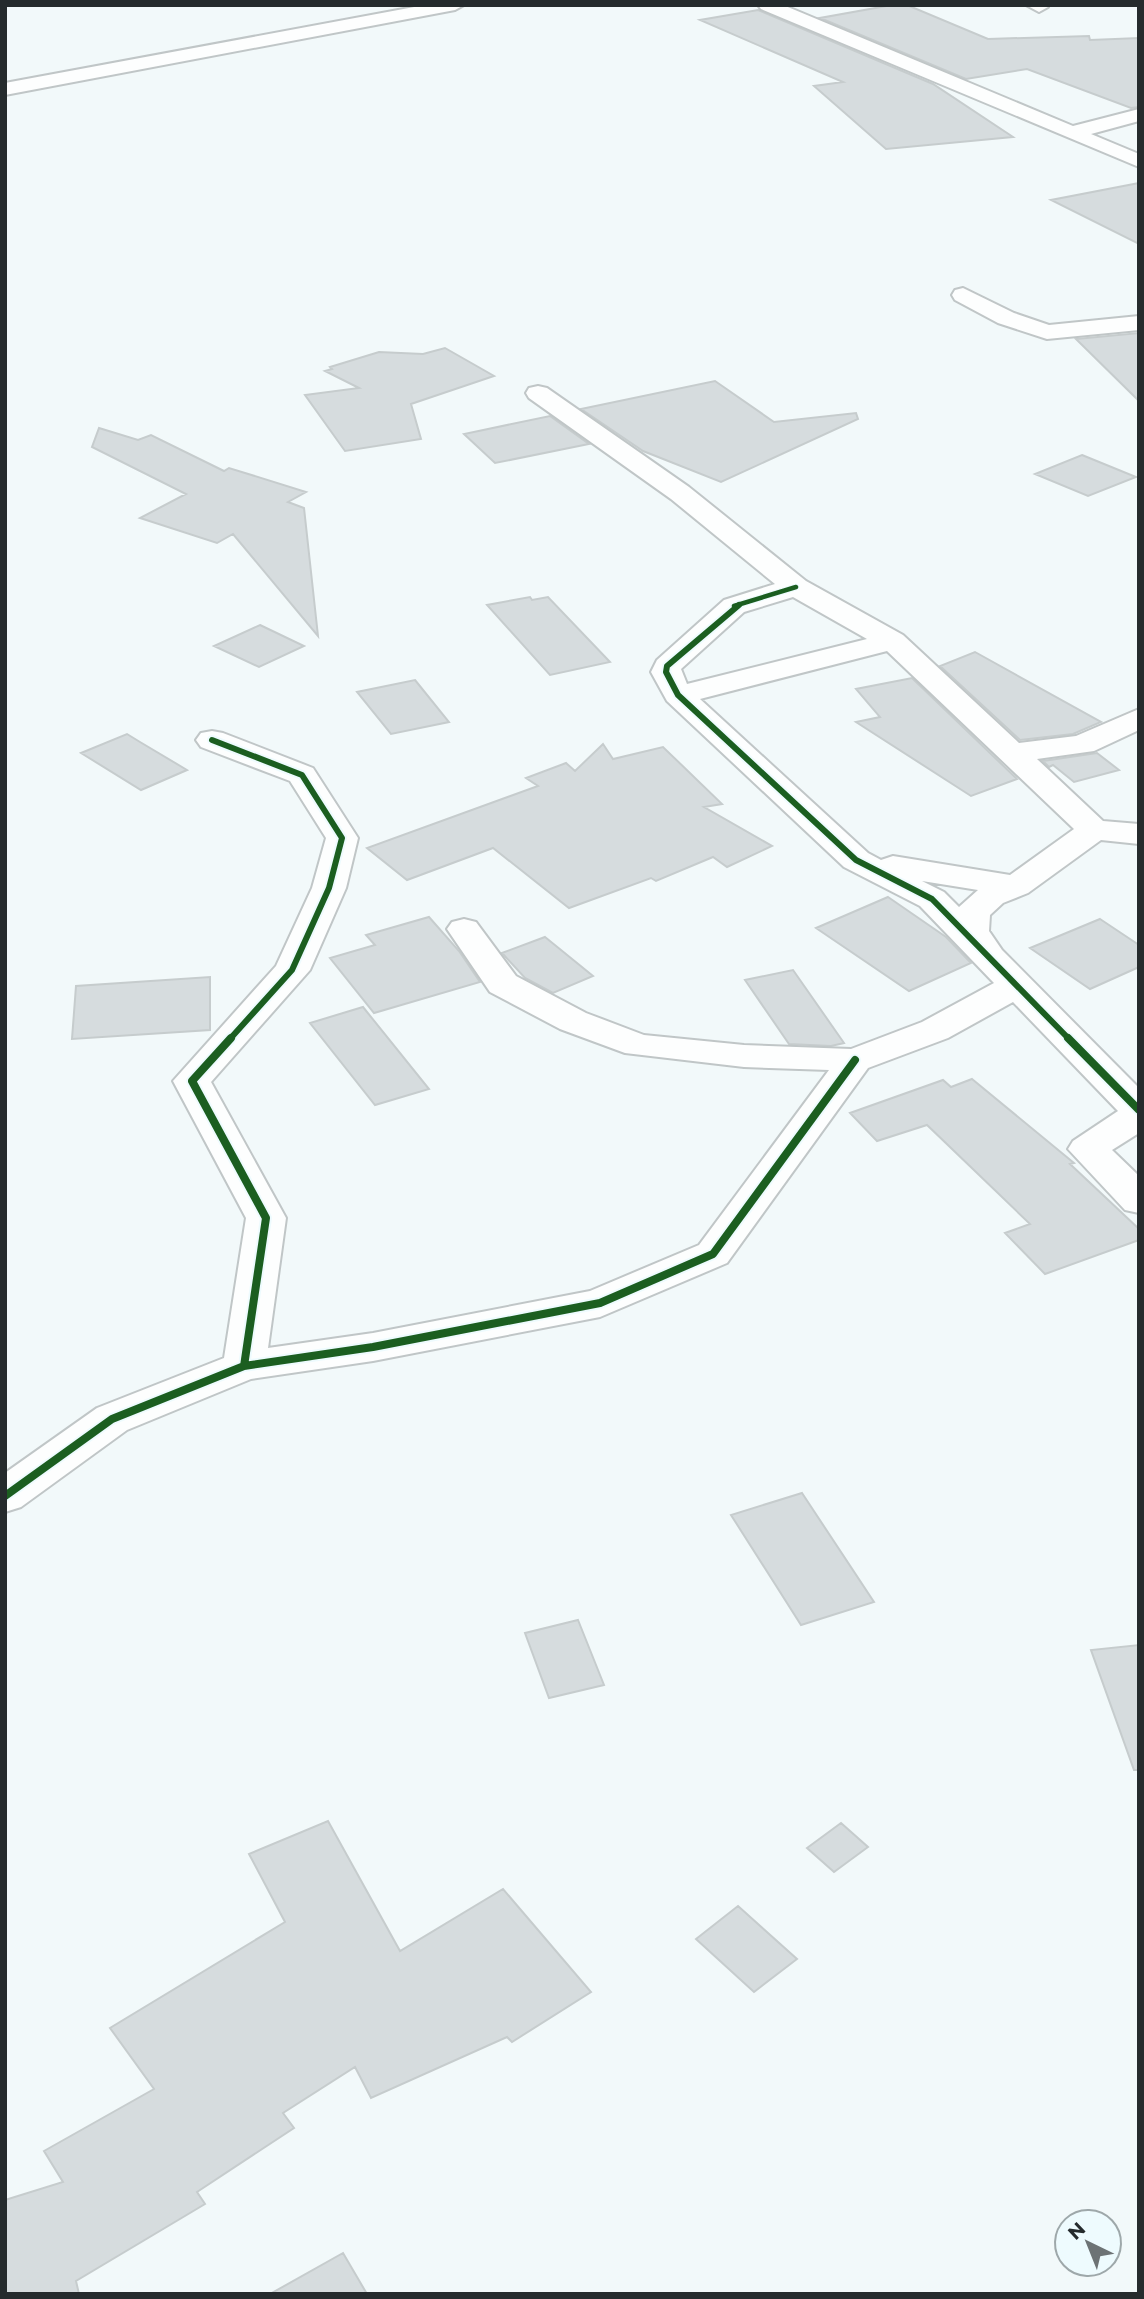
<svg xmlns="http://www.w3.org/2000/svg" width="1144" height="2299" viewBox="0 0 1144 2299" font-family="Montserrat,sans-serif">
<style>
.building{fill:#d6dcde;stroke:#c6cccd;stroke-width:2}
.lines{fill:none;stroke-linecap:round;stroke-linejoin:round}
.minor-casing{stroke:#c0c6c7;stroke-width:4}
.minor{fill:#fdfefe;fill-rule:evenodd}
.cycleway-far2-casing{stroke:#eefbfe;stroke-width:7}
.cycleway-far1-casing{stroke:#eefbfe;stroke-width:10}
.cycleway-casing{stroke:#eefbfe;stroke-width:12}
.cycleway-far2{stroke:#1b5e20;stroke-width:4.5}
.cycleway-far1{stroke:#1b5e20;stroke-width:6}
.cycleway{stroke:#1b5e20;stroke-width:8}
</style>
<rect width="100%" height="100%" fill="#f2f9fa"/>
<path class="building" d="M 892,5 L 907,5 L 988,39 L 1089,36 L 1090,40 L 1139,38 L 1139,107 L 1131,108 L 1027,69 L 966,79 L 820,18 Z
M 758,10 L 933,84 L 1013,137 L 886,149 L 814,86 L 843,82 L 700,20 Z
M 1139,183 L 1139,244 L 1051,200 Z
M 1139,333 L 1139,401 L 1076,339 Z
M 445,348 L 494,376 L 411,404 L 421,439 L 345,451 L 305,395 L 359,388 L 325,371 L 332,369 L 330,367 L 379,352 L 423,354 Z
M 715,381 L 774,422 L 856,413 L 858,419 L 721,482 L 643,451 L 581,409 Z
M 550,416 L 589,444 L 495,463 L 464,434 Z
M 99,428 L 138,440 L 151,435 L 224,471 L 229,468 L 306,492 L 288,502 L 304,508 L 318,636 L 233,534 L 217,543 L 140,518 L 186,494 L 92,447 Z
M 1082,455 L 1136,477 L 1088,496 L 1035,474 Z
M 530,597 L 532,600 L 548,597 L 610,662 L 550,675 L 487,605 Z
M 260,625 L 304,646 L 259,667 L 214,646 Z
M 975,652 L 1101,722 L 1073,734 L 1020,740 L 940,666 Z
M 912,678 L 1017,779 L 971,796 L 856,722 L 880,717 L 856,689 Z
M 415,680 L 449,722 L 391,734 L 357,692 Z
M 127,734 L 140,742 L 187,770 L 141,790 L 81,753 Z
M 603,744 L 613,759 L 663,747 L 722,804 L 704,807 L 772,846 L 727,867 L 713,857 L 656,881 L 651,878 L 569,908 L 493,848 L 407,880 L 367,848 L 538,786 L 526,778 L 566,763 L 575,771 Z
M 1097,753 L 1119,770 L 1074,782 L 1053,765 L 1049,767 L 1043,761 Z
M 888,897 L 946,937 L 971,963 L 909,991 L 816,928 Z
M 429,917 L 459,951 L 480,982 L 374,1013 L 330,958 L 375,945 L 366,935 Z
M 1100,919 L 1139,945 L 1139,967 L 1090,989 L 1030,948 Z
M 545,937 L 593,976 L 553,993 L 525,978 L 502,953 Z
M 793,970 L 844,1043 L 831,1046 L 789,1044 L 745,980 Z
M 210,977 L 210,1030 L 72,1039 L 76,986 Z
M 363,1007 L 429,1089 L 375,1105 L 310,1023 Z
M 972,1079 L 1074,1163 L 1070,1164 L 1139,1229 L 1139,1240 L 1045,1274 L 1005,1233 L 1030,1224 L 927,1125 L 877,1141 L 850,1113 L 943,1080 L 951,1087 Z
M 802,1493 L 874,1602 L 801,1625 L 731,1515 Z
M 578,1620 L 604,1685 L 549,1698 L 525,1633 Z
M 1139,1645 L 1139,1770 L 1134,1770 L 1091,1650 Z
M 328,1821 L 400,1951 L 503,1889 L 591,1992 L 512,2042 L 507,2037 L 371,2098 L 355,2067 L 283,2113 L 294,2128 L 197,2192 L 205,2204 L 76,2281 L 79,2294 L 5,2294 L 5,2200 L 63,2182 L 44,2151 L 154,2089 L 110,2028 L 285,1922 L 249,1854 Z
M 841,1823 L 868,1847 L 834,1872 L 807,1848 Z
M 738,1906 L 797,1959 L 754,1992 L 696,1939 Z
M 343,2253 L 367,2294 L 270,2294 Z"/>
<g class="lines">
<g class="minor-casing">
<path id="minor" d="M 425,5 L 464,5 L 455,10 L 5,95 L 5,83 Z
M 758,5 L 783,5 L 1073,126 L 1139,109 L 1139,121 L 1091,134 L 1139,154 L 1139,167 L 761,9 Z
M 1026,5 L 1047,5 L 1048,7 L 1039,12 Z
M 963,288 L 1014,313 L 1049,325 L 1139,316 L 1139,330 L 1047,339 L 998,323 L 955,300 L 952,295 L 955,290 Z
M 538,386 L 547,388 L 689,487 L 806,581 L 903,635 L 1019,743 L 1076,736 L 1139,709 L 1139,730 L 1094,751 L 1037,759 L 1103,821 L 1139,824 L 1139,844 L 1101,840 L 1028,893 L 1003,903 L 990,915 L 989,931 L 1002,950 L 1139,1088 L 1139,1133 L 1112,1150 L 1139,1176 L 1139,1213 L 1125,1210 L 1068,1149 L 1073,1141 L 1118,1111 L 1013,1002 L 948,1038 L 868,1068 L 727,1263 L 600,1317 L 373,1361 L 251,1379 L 127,1430 L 21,1507 L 5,1512 L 5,1473 L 97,1408 L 224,1358 L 246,1218 L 173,1081 L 276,966 L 312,888 L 326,838 L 290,781 L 201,747 L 196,740 L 201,733 L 212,731 L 223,733 L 313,768 L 358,838 L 346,888 L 310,970 L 211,1082 L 286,1218 L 268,1348 L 373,1333 L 590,1291 L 699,1245 L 829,1070 L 744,1067 L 625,1053 L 560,1029 L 490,992 L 447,929 L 452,922 L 464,919 L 476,922 L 516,976 L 586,1013 L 644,1035 L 744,1045 L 851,1049 L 922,1022 L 994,983 L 920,906 L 844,867 L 667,701 L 651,672 L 657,660 L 724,600 L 775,584 L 671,499 L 529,398 L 526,393 L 529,388 ZM 793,597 L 867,639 L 687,684 L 681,669 L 744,612 ZM 887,651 L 1074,829 L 1010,875 L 893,856 L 881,860 L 868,853 L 700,699 ZM 922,881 L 978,890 L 959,907 L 944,892 Z"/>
</g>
<use href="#minor" class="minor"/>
<g class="cycleway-far2-casing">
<path id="cycleway-far2" d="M 734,606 L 796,587"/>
</g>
<g class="cycleway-far1-casing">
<path id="cycleway-far1" d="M 739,605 L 667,666 L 666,672 L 678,695 L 856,860 L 932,899 L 1070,1040
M 212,740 L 302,775 L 342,838 L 329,888 L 292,970 L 229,1040"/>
</g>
<g class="cycleway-casing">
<path id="cycleway" d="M 231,1038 L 192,1081 L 266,1218 L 244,1366
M 1068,1038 L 1139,1110
M 5,1496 L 112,1419 L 244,1366 L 373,1347 L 600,1303 L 713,1254 L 855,1060"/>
</g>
<use href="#cycleway-far2" class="cycleway-far2"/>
<use href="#cycleway-far1" class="cycleway-far1"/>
<use href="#cycleway" class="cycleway"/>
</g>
<rect width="1144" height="2299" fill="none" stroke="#252b2d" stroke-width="14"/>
<g transform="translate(1088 2243) rotate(317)"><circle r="33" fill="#eefbfe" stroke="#9ea8aa" stroke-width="2"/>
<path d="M0-5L12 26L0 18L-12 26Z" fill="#6d7375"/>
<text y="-10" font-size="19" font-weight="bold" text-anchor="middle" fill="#252b2d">N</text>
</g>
</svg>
